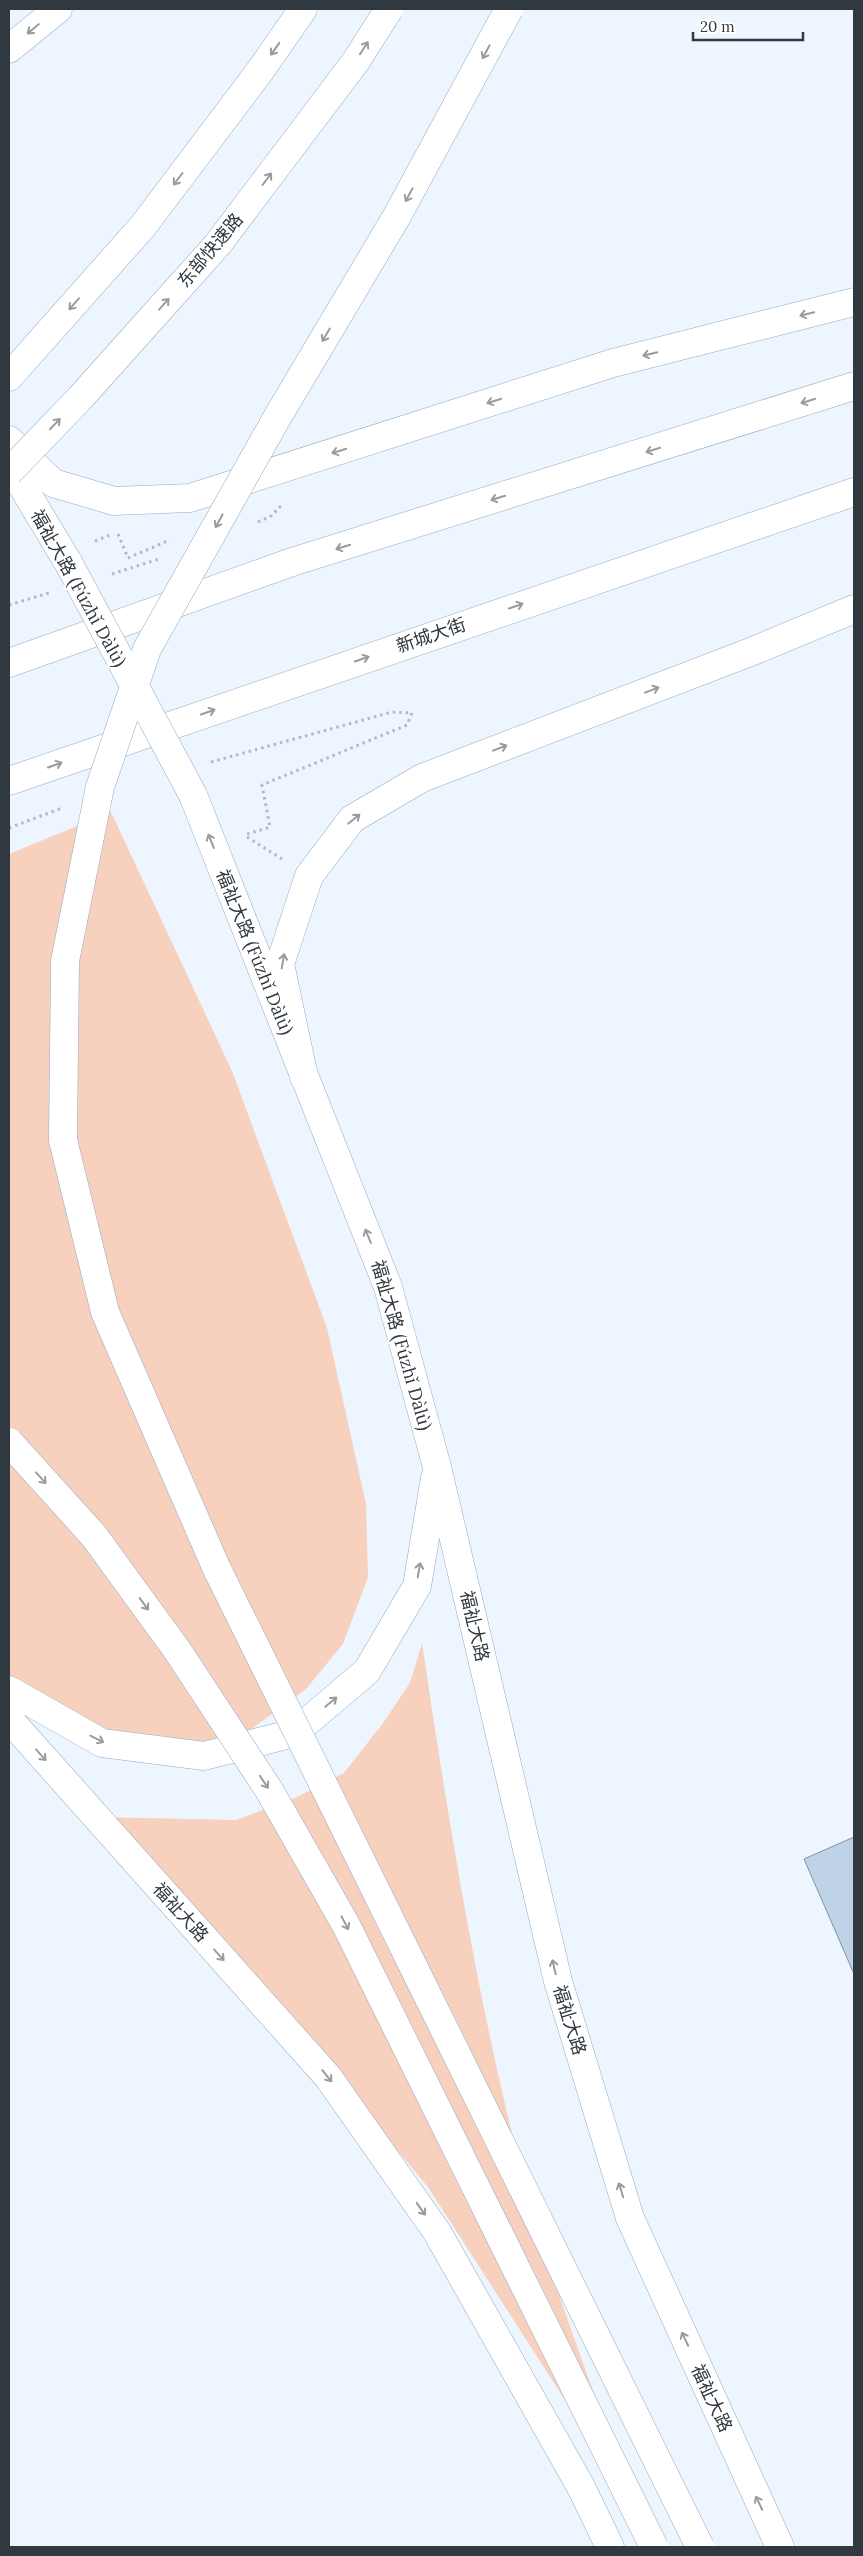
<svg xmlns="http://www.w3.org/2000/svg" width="863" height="2556" viewBox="0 0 863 2556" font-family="Lora,'Noto Sans SC',serif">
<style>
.green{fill:#f7d0be}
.building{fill:#bed3e7;stroke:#8094a7}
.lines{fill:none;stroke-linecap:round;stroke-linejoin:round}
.secondary-casing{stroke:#95aabd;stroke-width:29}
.primary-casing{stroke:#95aabd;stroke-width:29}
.highway-casing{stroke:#95aabd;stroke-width:29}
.path{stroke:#b1b9c1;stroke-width:3;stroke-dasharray:2.5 4;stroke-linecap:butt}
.secondary{stroke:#fff;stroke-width:28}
.primary{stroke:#fff;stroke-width:28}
.highway{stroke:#fff;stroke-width:28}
.secondary-bridge-casing{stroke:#95aabd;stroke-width:29;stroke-linecap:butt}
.highway-bridge-casing{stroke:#95aabd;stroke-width:29;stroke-linecap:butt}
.secondary-bridge{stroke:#fff;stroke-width:28}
.highway-bridge{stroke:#fff;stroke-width:28}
.oneway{stroke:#989ca0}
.labels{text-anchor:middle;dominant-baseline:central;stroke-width:4;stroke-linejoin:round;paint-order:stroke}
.street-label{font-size:18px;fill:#303840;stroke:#fff}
</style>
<rect width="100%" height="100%" fill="#edf6fe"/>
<path class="green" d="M 111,812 L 232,1071 L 327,1328 L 366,1504 L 368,1577 L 343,1644 L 306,1689 L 250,1730 L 202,1750 L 144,1754 L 9,1701 L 9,854 Z
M 422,1643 C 447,1812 474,1980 515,2146 C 544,2263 587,2375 629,2487 L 626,2495 L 428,2187 L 309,2044 L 97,1817 L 236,1820 L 297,1797 L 344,1773 L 383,1723 L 410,1683 Z"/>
<path class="building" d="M 854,1837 L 854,1974 L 804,1859 Z"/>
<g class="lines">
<g class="secondary-casing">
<path id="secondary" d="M 9,464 L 69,564
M 193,795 L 388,1287 L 437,1467 L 558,1981 L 630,2218 L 780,2547
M 9,1690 L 102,1743 L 204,1756 L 294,1733 L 367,1671 L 417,1586 L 435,1478
M 9,1719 L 328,2077 L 437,2232 L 581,2487 L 610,2547"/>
</g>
<g class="primary-casing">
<path id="primary" d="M 9,440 L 53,483 L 114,501 L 190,498 L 613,363 L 854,302
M 9,663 L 292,562 L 854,386
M 9,781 L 854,492
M 304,1077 L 280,964 L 309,876 L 352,819 L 422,778 L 753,651 L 854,609"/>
</g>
<g class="highway-casing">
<path id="highway" d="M 9,49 L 58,9
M 9,377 L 143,226 L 260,71 L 303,9"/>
</g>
<path class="path" d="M 258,522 L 271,516 L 280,507 L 277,505
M 118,534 L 128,558 L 170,540
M 95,541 L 110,535
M 112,574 L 159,559
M 9,605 L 49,593
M 211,762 L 392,712 L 412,713 L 407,725 L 262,785 L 270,827 L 244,835
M 9,828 L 62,808
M 247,837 L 282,859"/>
<use href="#secondary" class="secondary"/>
<use href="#primary" class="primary"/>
<use href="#highway" class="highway"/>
<g class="secondary-bridge-casing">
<path id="secondary-bridge" d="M 69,564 L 193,795"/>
</g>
<g class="highway-bridge-casing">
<path id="highway-bridge" d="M 509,9 L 397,216 L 278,416 L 147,649 L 100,787 L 65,961 L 63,1140 L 105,1312 L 216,1567 L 700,2547
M 9,472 L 81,397 L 218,244 L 356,61 L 389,9
M 9,1442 L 94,1536 L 177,1650 L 269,1790 L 346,1925 L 654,2547"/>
</g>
<use href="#secondary-bridge" class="secondary-bridge"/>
<use href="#highway-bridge" class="highway-bridge"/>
</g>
<defs><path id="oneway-shaft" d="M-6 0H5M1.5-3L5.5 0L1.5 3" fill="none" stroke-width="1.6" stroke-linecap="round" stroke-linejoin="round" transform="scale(1.25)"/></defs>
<g class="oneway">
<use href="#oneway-shaft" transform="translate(33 29) rotate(140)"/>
<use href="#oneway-shaft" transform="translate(364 48) rotate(-57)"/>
<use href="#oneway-shaft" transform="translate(275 49) rotate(125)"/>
<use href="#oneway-shaft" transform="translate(486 52) rotate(118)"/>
<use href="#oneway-shaft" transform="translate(178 179) rotate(127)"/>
<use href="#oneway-shaft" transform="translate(267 179) rotate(-53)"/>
<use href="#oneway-shaft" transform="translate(409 195) rotate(118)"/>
<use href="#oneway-shaft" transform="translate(74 304) rotate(131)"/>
<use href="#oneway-shaft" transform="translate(164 304) rotate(-48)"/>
<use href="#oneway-shaft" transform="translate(807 314) rotate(166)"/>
<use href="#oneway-shaft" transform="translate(326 335) rotate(121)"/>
<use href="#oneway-shaft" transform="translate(650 354) rotate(166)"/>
<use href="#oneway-shaft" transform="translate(494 401) rotate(162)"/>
<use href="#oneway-shaft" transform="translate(808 401) rotate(162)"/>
<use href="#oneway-shaft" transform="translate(55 424) rotate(-46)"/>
<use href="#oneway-shaft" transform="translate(653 450) rotate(163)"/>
<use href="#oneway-shaft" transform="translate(339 451) rotate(162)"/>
<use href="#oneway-shaft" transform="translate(498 498) rotate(163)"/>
<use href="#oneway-shaft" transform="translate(219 521) rotate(119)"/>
<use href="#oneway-shaft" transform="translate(343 547) rotate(163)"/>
<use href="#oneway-shaft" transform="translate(516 606) rotate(-19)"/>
<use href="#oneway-shaft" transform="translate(362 659) rotate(-19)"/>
<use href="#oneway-shaft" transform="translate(652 690) rotate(-21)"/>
<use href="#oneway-shaft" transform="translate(208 712) rotate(-19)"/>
<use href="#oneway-shaft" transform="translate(500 748) rotate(-21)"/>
<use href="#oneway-shaft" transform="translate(55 765) rotate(-19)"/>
<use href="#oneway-shaft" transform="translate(354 819) rotate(-39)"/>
<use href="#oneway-shaft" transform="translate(211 841) rotate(-112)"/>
<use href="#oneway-shaft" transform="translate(283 961) rotate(-80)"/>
<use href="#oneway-shaft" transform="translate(368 1236) rotate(-112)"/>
<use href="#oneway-shaft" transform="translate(41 1478) rotate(48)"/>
<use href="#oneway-shaft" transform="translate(419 1570) rotate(-80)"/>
<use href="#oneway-shaft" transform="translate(144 1604) rotate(54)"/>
<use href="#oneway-shaft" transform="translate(331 1702) rotate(-40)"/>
<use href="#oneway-shaft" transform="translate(97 1739) rotate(27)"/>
<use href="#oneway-shaft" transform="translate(41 1755) rotate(48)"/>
<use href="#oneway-shaft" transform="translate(264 1782) rotate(56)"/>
<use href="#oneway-shaft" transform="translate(345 1923) rotate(62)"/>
<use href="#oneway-shaft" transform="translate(219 1955) rotate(48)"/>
<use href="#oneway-shaft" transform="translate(554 1967) rotate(-103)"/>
<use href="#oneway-shaft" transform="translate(327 2076) rotate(51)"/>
<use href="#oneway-shaft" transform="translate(621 2190) rotate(-107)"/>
<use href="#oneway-shaft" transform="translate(421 2209) rotate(55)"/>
<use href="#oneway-shaft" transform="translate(685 2339) rotate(-115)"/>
<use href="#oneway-shaft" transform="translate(759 2503) rotate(-115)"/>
</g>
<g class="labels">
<g class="street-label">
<text transform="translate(210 250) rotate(-50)">东部快速路</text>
<text transform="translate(79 588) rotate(61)">福祉大路 (Fúzhǐ Dàlù)</text>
<text transform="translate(431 635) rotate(-19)">新城大街</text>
<text transform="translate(255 952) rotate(68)">福祉大路 (Fúzhǐ Dàlù)</text>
<text transform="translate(402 1345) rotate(74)">福祉大路 (Fúzhǐ Dàlù)</text>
<text transform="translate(475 1626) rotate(77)">福祉大路</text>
<text transform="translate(181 1912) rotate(48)">福祉大路</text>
<text transform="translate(570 2020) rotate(73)">福祉大路</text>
<text transform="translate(712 2398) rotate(65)">福祉大路</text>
</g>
</g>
<rect width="863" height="2556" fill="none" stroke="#303840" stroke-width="20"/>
<path d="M693 32v8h110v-8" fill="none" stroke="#303840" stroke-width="2.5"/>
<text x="700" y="32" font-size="15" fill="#303840" stroke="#ffffff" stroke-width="4" paint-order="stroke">20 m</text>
</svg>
